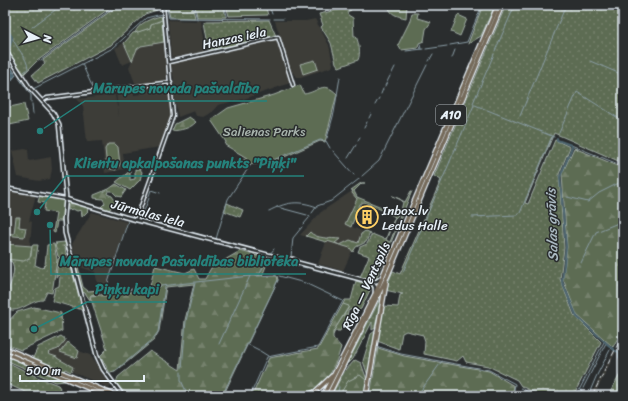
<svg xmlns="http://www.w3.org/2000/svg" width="628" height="401" viewBox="0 0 628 401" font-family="Sriracha,sans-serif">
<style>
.built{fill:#3c3c38}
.grass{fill:url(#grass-dots);stroke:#a2aea6}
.forest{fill:url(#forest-firs);stroke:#a2aea6}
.cemetery{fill:url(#cemetery-stones);stroke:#a2aea6}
.park{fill:#5d6c53;stroke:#a2aea6}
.water{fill:url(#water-rules);stroke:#8b9ea7}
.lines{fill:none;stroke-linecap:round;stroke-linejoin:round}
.stream{stroke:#8b9ea7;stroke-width:1}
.canal{stroke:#4d6671;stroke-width:2}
.tertiary-casing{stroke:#e8f1f8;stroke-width:5}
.secondary-casing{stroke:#e8f1f8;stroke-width:5.5}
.trunk-casing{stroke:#e8f1f8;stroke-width:6}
.tertiary{stroke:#2a2d2e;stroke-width:2}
.secondary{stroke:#2a2d2e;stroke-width:2.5}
.trunk{stroke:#746a5a;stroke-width:3.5}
.rail{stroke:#e8f1f8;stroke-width:1;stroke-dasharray:6 3;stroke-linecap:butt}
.labels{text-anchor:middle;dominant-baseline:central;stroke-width:3;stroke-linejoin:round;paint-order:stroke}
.shield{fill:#2a2d2e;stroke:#afb6bb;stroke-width:1}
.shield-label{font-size:12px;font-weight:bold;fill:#e8f1f8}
.street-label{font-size:13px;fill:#e8f1f8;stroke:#2a2d2e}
.park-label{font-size:13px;fill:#a9b5ae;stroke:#2a2d2e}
.poi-label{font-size:13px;fill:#e8f1f8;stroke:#2a2d2e;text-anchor:start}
.water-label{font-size:14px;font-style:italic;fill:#aab9c2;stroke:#2a2d2e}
.leader{fill:none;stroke:#25827c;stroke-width:1.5}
.callout-dot{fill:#25827c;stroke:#2a2d2e;stroke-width:1.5}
.callout-label{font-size:14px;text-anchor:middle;font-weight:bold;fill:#25827c;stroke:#2a2d2e;stroke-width:3;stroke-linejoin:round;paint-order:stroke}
</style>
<defs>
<pattern id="grass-dots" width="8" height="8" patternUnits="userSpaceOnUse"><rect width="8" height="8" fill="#5d6c53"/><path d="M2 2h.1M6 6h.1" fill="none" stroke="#74816c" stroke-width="1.8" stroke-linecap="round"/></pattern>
<pattern id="forest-firs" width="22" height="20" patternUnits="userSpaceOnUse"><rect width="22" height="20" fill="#5d6c53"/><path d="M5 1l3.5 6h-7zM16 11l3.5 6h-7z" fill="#74816c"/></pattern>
<pattern id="cemetery-stones" width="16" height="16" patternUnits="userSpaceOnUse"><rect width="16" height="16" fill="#5d6c53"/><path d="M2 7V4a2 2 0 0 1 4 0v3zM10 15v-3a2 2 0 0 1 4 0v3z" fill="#74816c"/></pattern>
<pattern id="water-rules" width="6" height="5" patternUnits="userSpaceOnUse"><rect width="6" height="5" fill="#4d6671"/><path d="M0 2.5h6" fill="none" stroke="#677c86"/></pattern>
</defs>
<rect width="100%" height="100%" fill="#2a2d2e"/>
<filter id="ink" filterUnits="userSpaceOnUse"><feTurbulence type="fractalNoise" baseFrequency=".025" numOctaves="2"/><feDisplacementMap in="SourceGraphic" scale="8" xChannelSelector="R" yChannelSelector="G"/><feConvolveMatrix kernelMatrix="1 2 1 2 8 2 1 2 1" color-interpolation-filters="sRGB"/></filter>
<g filter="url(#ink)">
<path class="built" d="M 315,19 L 329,45 L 333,64 L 332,67 L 298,78 L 292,72 L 275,21 L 306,21 Z
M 168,20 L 201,21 L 206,49 L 204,52 L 171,58 Z
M 277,39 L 290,83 L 244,99 L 218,105 L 212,112 L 203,117 L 196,116 L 194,111 L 178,117 L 174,97 L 174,80 L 170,64 L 172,62 Z
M 164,42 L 167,81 L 138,85 L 135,83 L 129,67 L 137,49 L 141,46 Z
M 124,43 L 132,61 L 122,65 L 115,48 Z
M 168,85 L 172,118 L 160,147 L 123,153 L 125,169 L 105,173 L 102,141 L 87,142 L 83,106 L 77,99 L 115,95 L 119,117 L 116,93 L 134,91 L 134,95 L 141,94 L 141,89 Z
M 25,149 L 28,150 L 29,161 L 51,157 L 52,169 L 50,179 L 39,181 L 18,177 L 12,151 Z
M 5,190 L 36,195 L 29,221 L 32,222 L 30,245 L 32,246 L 31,265 L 5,259 Z
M 352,191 L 357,198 L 345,224 L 362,231 L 358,243 L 350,248 L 352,251 L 343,271 L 318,264 L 326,242 L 300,235 L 321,212 Z
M 92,212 L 127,222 L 106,289 L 99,290 L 95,272 L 77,266 L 72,244 Z
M 64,339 L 79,351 L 90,355 L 111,385 L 109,389 L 94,380 L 93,381 L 44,360 L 48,350 Z
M 614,351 L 616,352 L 594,396 L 590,396 Z"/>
<path class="grass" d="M 5,5 L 114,5 L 37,61 L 24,74 L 5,47 Z
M 119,5 L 157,5 L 157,10 L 145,14 L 111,45 L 38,83 L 32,75 L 45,64 L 43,60 Z
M 167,5 L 192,5 L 195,18 L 170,17 Z
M 195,5 L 223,5 L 226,17 L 197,17 Z
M 483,5 L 495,5 L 481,36 L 468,44 Z
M 506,5 L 623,5 L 623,163 L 554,133 L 525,203 L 528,204 L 555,140 L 570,147 L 559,174 L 564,248 L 560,279 L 574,315 L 601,342 L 573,396 L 541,396 L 521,386 L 517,380 L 488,366 L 466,362 L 463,356 L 457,361 L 424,354 L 425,341 L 423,335 L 406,331 L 402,333 L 399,349 L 377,341 L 383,308 L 384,306 L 398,307 L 400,295 L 403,294 L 385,290 L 393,271 L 400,274 L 441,180 L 434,176 Z
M 350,7 L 351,10 L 347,12 L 348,15 L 353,18 L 354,36 L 356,36 C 359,44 361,53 358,60 L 339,67 L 336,63 L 331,43 L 321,27 L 323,25 L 319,14 Z
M 162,20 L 164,42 L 141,46 L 137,49 L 132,61 L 124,43 L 133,33 L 150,28 L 151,24 Z
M 269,20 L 276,36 L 209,50 L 204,22 L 206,21 Z
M 361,183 L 365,183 L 362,183 L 354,191 L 357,197 L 384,208 L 382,210 L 364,202 L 360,204 L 351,227 L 345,224 L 357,199 L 352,193 L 353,190 L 351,190 Z
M 411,191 L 412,191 L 376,279 L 357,277 L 361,275 L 369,256 L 358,252 L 360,247 L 367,244 L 372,234 L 384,239 L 386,238 L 395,217 L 387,212 L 386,209 L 398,215 L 395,218 L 386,240 L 390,242 L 399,219 L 403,202 L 400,199 L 392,196 L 393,196 L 405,202 Z
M 227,203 L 243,210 L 240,217 L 224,211 Z
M 16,217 L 20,217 L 19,227 L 26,228 L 24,237 L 5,235 L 5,233 L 14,234 Z
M 365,231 L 370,233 L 366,242 L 356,247 L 353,252 L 350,248 L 327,241 L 326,242 L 306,236 L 310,232 C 316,239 331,238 340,239 L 335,243 L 340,245 L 350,240 L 358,243 L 361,234 Z
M 65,242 L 68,249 L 67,250 L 65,246 L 63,246 L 65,248 L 67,259 L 70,259 L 71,262 L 69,261 L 83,310 L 52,301 L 55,288 L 59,286 L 60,277 L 59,275 L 56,277 L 58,259 L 60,258 L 58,256 L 55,245 L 57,244 L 55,243 Z
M 54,244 L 57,260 L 52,293 L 47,292 L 43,300 C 30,300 20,314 7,309 C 0,298 19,277 12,262 L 5,259 L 28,260 L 31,256 L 32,245 L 38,245 L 35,265 L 42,268 L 45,265 L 47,245 Z
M 77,263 L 83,287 L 88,291 L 99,290 L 99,293 L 91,295 L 90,300 L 85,293 L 81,292 L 74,265 Z
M 356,281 L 372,286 L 361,309 L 353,312 L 352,309 L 348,311 L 346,320 L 340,331 L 335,331 L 333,335 L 333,332 L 349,307 L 343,304 L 345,300 L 351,300 Z
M 381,297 L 375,328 L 372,330 L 372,322 L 353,359 L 346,366 Z
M 375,331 L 369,375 L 368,376 L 363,361 L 371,334 Z
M 61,336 L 65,339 L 65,341 L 58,349 L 50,352 L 48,354 L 57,357 L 57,358 L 73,367 L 71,372 L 65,369 L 64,371 L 33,358 L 38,347 Z
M 68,342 L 79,351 L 77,358 L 60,352 Z
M 5,353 L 60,377 L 60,379 L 65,381 L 56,382 L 8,361 L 5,359 Z
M 355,360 L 361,363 L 367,380 L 364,396 L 331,396 L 344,372 Z
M 9,363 L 37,377 L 58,385 L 60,388 L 56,396 L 34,396 L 5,383 L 5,368 Z
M 623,369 L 623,396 L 608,396 Z"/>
<path class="forest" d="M 161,16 L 162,20 L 151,24 L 150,28 L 135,33 C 138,23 152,18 161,16 Z
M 189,117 L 196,122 C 190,129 180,130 172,131 L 175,124 Z
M 574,148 L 623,168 L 623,328 L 613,347 L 577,315 L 563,279 L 567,247 L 562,174 Z
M 135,169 L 140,169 L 142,172 L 140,180 L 130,190 L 116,182 L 130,171 L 130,180 L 135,179 Z
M 116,184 L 126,190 L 121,197 L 117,196 L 112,191 L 108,191 L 107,194 L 112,196 L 116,202 L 108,211 L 101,207 L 105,203 L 103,199 L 94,198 L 94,195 L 109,189 Z
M 68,202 L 88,207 L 89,210 L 82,217 L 81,210 L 77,211 L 73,209 L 68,210 Z
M 240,251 L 269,259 L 262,276 L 277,276 L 278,280 L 223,396 L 135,396 L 122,390 L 116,383 L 118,377 L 150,351 L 180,370 L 185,320 L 194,284 L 166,287 L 159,331 L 154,340 L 115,372 L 110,373 L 100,356 L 107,349 L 90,296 L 149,290 L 155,266 L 185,273 L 194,269 L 199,279 L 205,279 L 211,268 Z
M 343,304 L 349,306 L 333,332 L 333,338 L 341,347 C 326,401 301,396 252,396 L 269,358 L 318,349 Z
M 378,348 L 404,356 L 489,371 L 514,386 L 512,396 L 370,396 Z
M 360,375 L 366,380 L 364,396 L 339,396 L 348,381 Z"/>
<path class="cemetery" d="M 34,307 L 61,313 L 62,331 L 21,350 L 5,344 L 5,325 L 17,312 Z"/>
<path class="park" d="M 226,5 L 265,5 L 268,15 L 229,16 Z
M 388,5 L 407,5 L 406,18 C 397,16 390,15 388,5 Z
M 412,13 L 418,13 L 417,18 L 431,22 L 426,29 L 424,41 L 419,43 L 418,48 L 401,50 L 398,45 L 409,23 Z
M 458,15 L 467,19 L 460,36 L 451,32 Z
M 315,60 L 318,69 L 303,74 L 300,64 Z
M 300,85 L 304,94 C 319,92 323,80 337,94 L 325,142 L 320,141 L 271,163 L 253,164 L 246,167 L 242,161 L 247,158 L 225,145 L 226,142 L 211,120 L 228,108 L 274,95 Z
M 24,104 L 28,121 L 5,126 L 5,108 Z
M 108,144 L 115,144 L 118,147 L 120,165 L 116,170 L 107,168 L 105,149 Z
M 40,195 L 63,199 L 65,202 L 62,221 L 57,221 L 55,233 L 53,232 L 56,213 L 44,211 L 45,203 L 38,202 Z
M 5,244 L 32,246 L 30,257 L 24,261 L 5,259 Z"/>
<path class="water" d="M 5,60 L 8,62 L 16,75 L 5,88 Z"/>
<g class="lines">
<path class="stream" d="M 160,5 L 161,9
M 166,5 L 169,18 L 270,19
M 193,5 L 197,19
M 224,5 L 228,19
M 269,5 L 272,14
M 274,19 L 283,19
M 32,27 L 62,5
M 12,37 C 15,47 28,58 28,69 L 24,72
M 420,44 L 421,49
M 450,45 L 467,42 L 482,5
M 426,49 L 447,46
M 406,51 L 423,49
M 495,51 L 515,5
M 452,58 L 455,50
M 41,60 L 117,5
M 429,61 L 433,54
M 590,61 L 623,75
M 82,64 L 93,88
M 392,73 L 395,67
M 19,78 L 31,95 L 31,102
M 385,86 L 390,76
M 33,89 L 113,48 L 146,18 L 162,14 L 168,80
M 381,94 L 383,89
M 32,104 L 33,114
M 375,105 L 379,98
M 475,105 L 554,137
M 520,116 L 566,5
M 369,118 L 371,114
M 364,128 L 367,122
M 559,133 L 577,92 L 623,121
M 327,138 L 334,113 L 340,77
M 358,140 L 360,137
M 571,145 L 623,166
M 333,151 L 354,175
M 348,158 L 356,145
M 243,163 L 245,165 L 271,161 L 320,140 L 326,141 L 330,148
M 362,176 L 379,161 L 427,65
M 149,196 L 151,190 L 160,193
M 567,197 L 588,202 L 599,193 L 623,181
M 149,198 L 141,219 L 153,222
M 277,207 L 307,215 L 310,217
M 269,211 C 286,202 298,200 317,207
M 312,213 L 317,206 L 331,201 L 359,179
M 472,217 L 517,215 L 520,213 L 552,136
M 155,222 L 173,227
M 304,224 L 309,218
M 178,229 L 216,239 L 228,199 L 251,164
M 270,254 L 274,249
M 291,257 L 293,238 L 302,227
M 278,261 L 307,268
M 580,265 L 596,232 L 623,221
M 403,272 L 474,105 L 473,103 L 494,54
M 259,275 L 268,258 L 275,260
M 348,278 L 371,284
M 106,289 L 128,221
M 106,292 L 250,276 L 276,275
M 219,344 L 250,276
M 247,344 L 259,350
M 376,346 L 401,354 L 489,370 L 515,384 L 513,396
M 260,351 L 268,356
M 182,368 L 186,321 L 195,283
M 114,372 L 152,340 L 158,332 L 165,287
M 181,372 L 181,380 L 188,396
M 521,388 L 536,396
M 222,396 L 278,280
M 250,396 L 267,357 L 318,347 L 343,301 L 305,283 L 279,276
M 337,396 L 339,387
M 417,396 L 442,361
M 576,396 L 604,342
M 579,396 L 606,343
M 588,396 L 596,377 L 611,348"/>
<path class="canal" d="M 5,26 L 12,37 L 10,46 L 6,49
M 557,138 L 557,140 L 571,145 L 572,147 L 560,177 L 566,247 L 562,282 L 577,317 L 614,350
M 616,351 L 619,352 L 619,357 L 623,364"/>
<g class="tertiary-casing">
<path id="tertiary" d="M 169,62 L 278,37 L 293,85
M 42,101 L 47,98 L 171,82
M 5,188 L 66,199
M 136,220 L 173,116 L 163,5"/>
</g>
<g class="secondary-casing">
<path id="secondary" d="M 5,50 L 30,88 L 53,113 L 59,124 L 66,196 L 64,219 L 65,233 L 97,356 L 103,369 L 123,396
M 66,199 L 125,217 L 371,282 L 377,281 L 381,278
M 288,260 L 293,259 L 297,262
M 372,282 L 375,287 L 375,292"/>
</g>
<g class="trunk-casing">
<path id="trunk" d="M 5,348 L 116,396
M 5,353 L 107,396
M 306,396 L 315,392 L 332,376
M 323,396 L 375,294 L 498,5
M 328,396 L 387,277 L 502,5
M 366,396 L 386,283"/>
</g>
<use href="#tertiary" class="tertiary"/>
<use href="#secondary" class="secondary"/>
<use href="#trunk" class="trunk"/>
<path class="rail" d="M 592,396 L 623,334"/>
</g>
</g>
<defs>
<g id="building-ring" transform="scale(1.15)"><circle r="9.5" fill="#2a2d2e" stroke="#ffd166" stroke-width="1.5"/><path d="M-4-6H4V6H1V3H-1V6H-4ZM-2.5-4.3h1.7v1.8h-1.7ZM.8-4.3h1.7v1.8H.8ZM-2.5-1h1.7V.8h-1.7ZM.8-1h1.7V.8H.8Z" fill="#ffd166"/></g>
</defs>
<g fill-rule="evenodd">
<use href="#building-ring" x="367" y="217"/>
</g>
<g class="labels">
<rect class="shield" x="436" y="105" width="30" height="20" rx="3"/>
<g class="shield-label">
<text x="451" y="115">A10</text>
</g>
<g class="street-label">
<text transform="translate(234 38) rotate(-12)">Hanzas iela</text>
<text transform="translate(148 213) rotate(15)">Jūrmalas iela</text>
<text transform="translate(366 286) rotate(-65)">Rīga — Ventspils</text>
</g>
<g class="park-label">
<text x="264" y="131">Salienas Parks</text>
</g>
<g class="poi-label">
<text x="382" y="210">Inbox.lv<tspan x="382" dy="15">Ledus Halle</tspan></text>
</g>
<g class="water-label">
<text transform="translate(552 225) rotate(-92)">Salas grāvis</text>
</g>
</g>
<path class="leader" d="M40 131L85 101H267M37 212L66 176H304M50 225L51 274H306M34 329L87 302H167"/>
<g class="callout-dot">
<circle cx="40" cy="131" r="4"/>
<circle cx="37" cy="212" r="4"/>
<circle cx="50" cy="225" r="4"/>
<circle cx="34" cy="329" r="4"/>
</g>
<g class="callout-label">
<text x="176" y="93">Mārupes novada pašvaldība</text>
<text x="185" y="168">Klientu apkalpošanas punkts "Piņķi"</text>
<text x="179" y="266">Mārupes novada Pašvaldības bibliotēka</text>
<text x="127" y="294">Piņķu kapi</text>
</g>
<rect width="628" height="401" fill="none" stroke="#2a2d2e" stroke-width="20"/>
<rect x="10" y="10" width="608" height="381" fill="none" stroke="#e8f1f8" stroke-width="1.5" filter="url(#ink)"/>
<g transform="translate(38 38) rotate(96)" stroke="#2a2d2e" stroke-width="3" paint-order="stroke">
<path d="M0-3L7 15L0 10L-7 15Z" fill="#e8f1f8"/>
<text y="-6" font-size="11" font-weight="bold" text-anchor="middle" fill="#e8f1f8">N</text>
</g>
<path d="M20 375v6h124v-6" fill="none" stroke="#e8f1f8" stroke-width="2"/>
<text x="26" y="375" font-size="12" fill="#e8f1f8" stroke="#2a2d2e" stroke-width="3" paint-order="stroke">500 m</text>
</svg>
